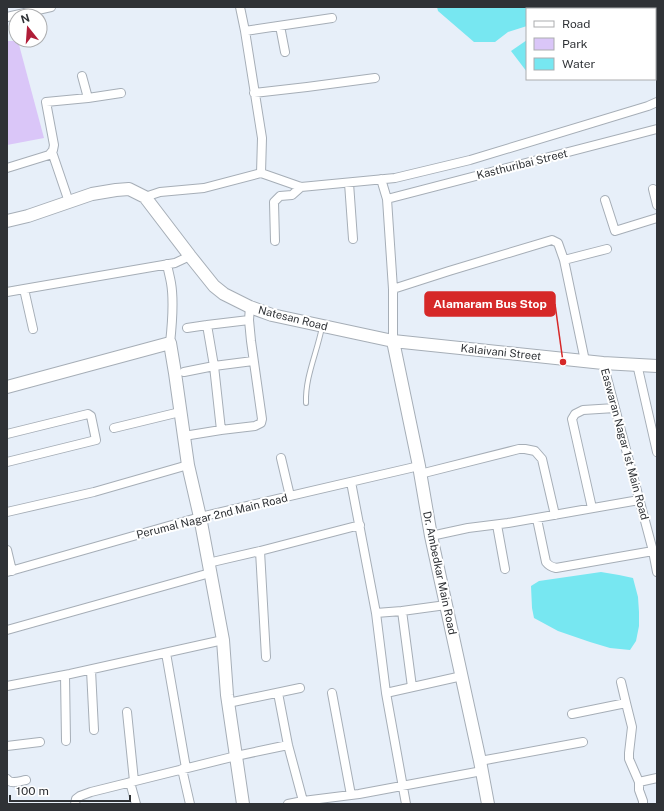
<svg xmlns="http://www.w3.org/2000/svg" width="664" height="811" viewBox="0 0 664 811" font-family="'Public Sans',sans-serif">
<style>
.green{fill:#dac6f8}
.water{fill:#77e7f1}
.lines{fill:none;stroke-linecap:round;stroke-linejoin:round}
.lane-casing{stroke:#a6aeb7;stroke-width:6}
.street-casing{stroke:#a6aeb7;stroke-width:10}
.secondary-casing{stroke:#a6aeb7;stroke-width:14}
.lane{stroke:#fff;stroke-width:4}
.street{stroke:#fff;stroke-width:8}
.secondary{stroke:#fff;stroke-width:12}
.labels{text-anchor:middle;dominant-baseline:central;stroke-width:4;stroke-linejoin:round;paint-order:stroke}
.street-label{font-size:11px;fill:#2f3236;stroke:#fff}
.leader{fill:none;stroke:#d62828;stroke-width:1.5}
.callout-dot{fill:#d62828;stroke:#fff;stroke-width:1.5}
.callout{fill:#d62828;stroke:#d62828;stroke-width:1.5}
.callout-label{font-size:12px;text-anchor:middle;font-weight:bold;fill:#fff}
</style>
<rect width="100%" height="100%" fill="#e7eff9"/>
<path class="green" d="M 7,41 L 18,41 L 44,138 L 7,145 Z"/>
<path class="water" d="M 437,7 L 553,7 L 551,9 L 527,9 L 527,26 L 508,32 L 495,42 L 474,42 L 438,11 Z
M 527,40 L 527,72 L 511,51 Z
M 601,572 L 619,575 L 633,578 L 638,597 L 639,612 L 639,626 L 636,641 L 630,650 L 610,648 L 590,642 L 558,631 L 534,618 L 532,608 L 531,586 L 539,581 Z"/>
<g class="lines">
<g class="lane-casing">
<path id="lane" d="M 306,403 C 305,377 317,353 322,327"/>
</g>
<g class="street-casing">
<path id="street" d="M 240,7 L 245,31 L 262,138 L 261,173
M 7,17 L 51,7
M 280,26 L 285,52
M 245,31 L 332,18
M 82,76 L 88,98 L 121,93
M 254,93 L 307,87 L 375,78
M 52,152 L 69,202
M 7,168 L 49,155 L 53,150 L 54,145 L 46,102 L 88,98
M 381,179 L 387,199 L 393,289 L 393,341
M 349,183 L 353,239
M 653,189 L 657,205
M 145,197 L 160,192 L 204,188 L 261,173 L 301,187 L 395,178 L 470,160 L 648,106 L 657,102
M 387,199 L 657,129
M 605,200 L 615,231 L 657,218
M 275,241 L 274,202 L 280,196 L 292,195 L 301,187
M 564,260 L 607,249
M 167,264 C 168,270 170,277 171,283 C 174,300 172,325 170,343
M 24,289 L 175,263 L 190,256
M 393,289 L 449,271 L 552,240 L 558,243 L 564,260 L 585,361
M 7,292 L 24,289 L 33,329
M 187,328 L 207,325
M 603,363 L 653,551 L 657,572
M 637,364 L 657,452
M 184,372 L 214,366 L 207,325 L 249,320
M 114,428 L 180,412
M 221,430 L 214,366 L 253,361
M 7,434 L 88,414 L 91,416 L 96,440 L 7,462
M 184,436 L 221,430 L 255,426 L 261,423 L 262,419 L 251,341 L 249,320 L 250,307
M 281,458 L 290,496
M 420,474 L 519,449 L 525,449 L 535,451 L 542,459 L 555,515
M 351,482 L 376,613 L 386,693 L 406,804
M 592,508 L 572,419 L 575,414 L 583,410 L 615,408
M 7,512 L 94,492 L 188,465
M 537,519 L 546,562 C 549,566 551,567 556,568 L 653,551
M 497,525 L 505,569
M 431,536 L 468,528 L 508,523 L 639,500
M 7,550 L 12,571
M 260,551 L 266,657
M 208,563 L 260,551 L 360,525
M 7,572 L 200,517 L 419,466
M 376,613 L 402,611
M 7,630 L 210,573
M 166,653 L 186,768
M 91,670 L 94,730
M 65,675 L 66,741
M 621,682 L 626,703
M 7,686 L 70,674 L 223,640
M 412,687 L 402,611 L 446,605
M 278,693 L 288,745 L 303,801
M 332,693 L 351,795
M 386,693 L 462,676
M 228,703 L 300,688
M 127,712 L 134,781
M 572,714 L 626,703 L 632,727 L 629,753 L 629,759 L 639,782
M 7,746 L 40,742
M 480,761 L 583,742
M 182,769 L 190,804
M 7,779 C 11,785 20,781 26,780
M 130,782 L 136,804
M 75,804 L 76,799 L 80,796 L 91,792 L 236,756 L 288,745
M 288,804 L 303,801 L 359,794 L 482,771
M 643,804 L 643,801 L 639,790 L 639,782 L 657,778"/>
</g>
<g class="secondary-casing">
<path id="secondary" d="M 7,221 L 28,216 L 92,194 L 116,190 L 129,189 L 145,197 L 190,256 L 214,286 L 224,294 L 250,307 L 272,315 L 393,341 L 603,363 L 657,366
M 393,341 L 419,466 L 431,536 L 480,761 L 488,804
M 7,387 L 170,343 L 175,373 L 188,465 L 200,517 L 223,640 L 227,695 L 243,804"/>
</g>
<use href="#lane" class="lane"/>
<use href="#street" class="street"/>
<use href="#secondary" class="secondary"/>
</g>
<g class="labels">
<g class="street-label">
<text transform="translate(522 164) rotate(-14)">Kasthuribai Street</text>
<text transform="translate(293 318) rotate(14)">Natesan Road</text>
<text transform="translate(501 352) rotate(6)">Kalaivani Street</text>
<text transform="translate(625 444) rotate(75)">Easwaran Nagar 1st Main Road</text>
<text transform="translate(212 516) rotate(-14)">Perumal Nagar 2nd Main Road</text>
<text transform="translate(440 573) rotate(78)">Dr. Ambedkar Main Road</text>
</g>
</g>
<path class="leader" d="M563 362L555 304"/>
<circle class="callout-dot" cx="563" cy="362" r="4"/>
<rect class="callout" x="425" y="292" width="130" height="24" rx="4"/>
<g class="callout-label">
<text x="490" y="308">Alamaram Bus Stop</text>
</g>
<rect width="664" height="811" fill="none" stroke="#2f3236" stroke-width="16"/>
<rect x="526" y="8" width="130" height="72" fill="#ffffff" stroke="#acadaf"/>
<rect x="534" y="21" width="20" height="6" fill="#ffffff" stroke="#acadaf"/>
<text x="562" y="28" font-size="12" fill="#2f3236">Road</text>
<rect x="534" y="38" width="20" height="12" fill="#dac6f8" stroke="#acadaf"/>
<text x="562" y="48" font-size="12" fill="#2f3236">Park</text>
<rect x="534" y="58" width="20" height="12" fill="#77e7f1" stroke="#acadaf"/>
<text x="562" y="68" font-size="12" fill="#2f3236">Water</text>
<g transform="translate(28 28) rotate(343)"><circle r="19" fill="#ffffff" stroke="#acadaf"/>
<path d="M0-3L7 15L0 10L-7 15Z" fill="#b01d38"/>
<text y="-6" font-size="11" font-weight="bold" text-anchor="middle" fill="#2f3236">N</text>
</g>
<path d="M10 795v6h120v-6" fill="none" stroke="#2f3236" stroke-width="2"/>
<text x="16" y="795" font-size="12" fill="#2f3236" stroke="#ffffff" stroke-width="3" paint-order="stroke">100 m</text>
</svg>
